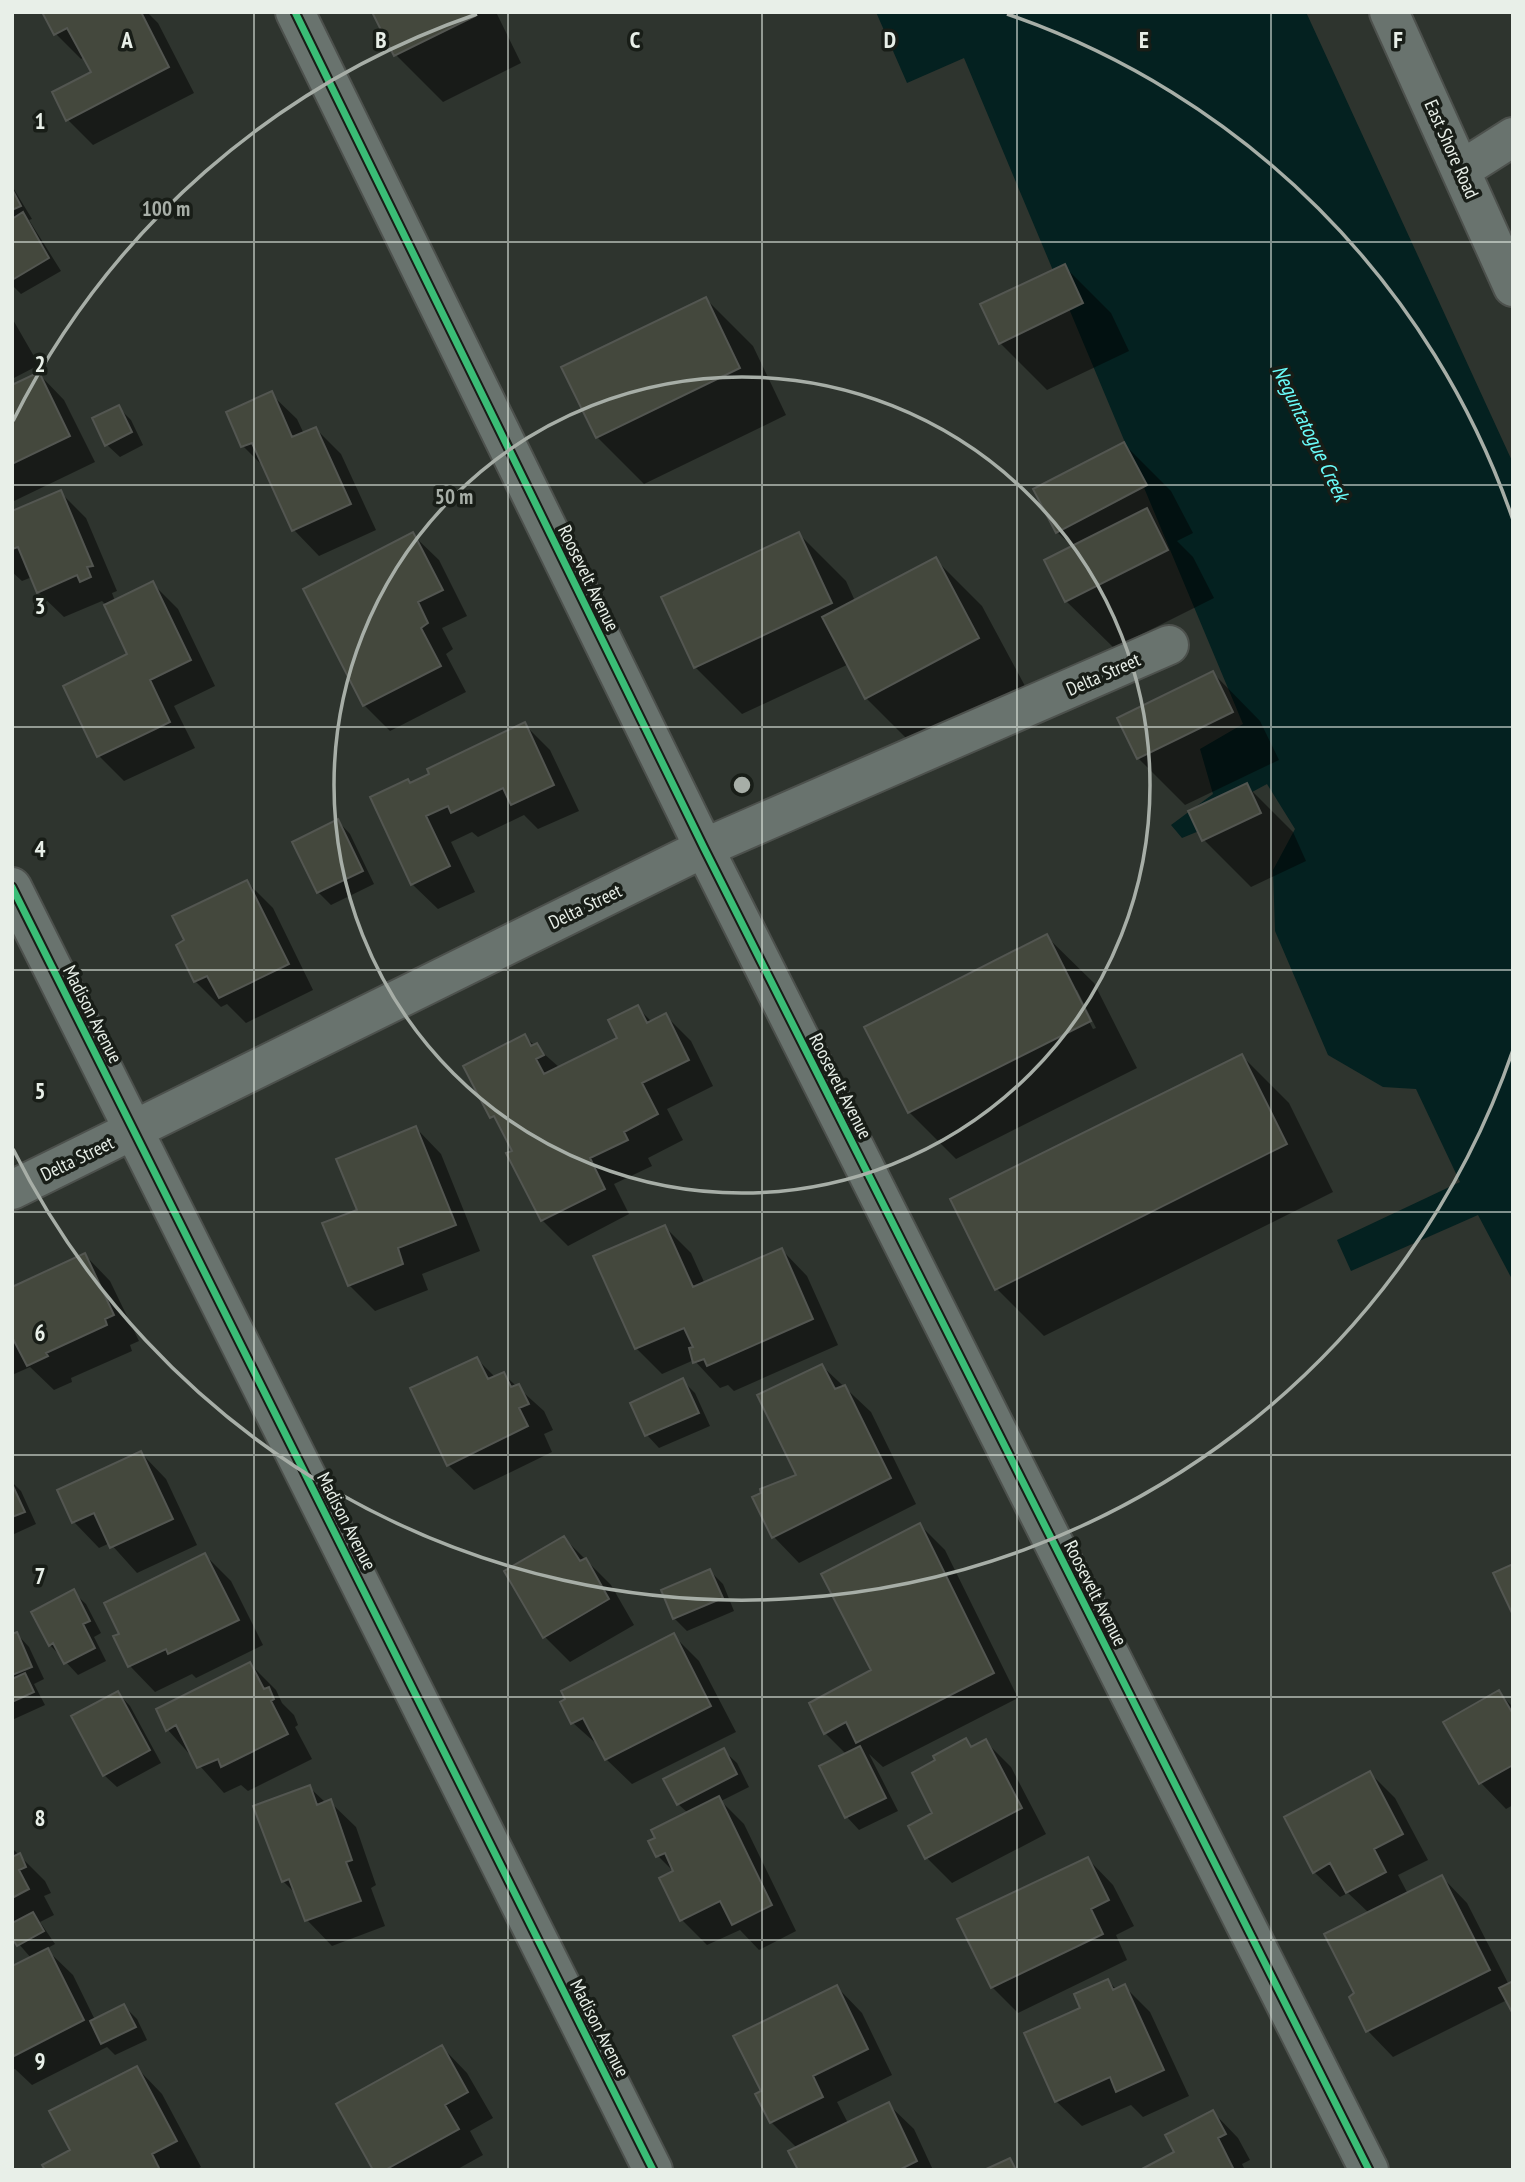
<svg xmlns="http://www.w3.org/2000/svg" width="1525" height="2182" viewBox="0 0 1525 2182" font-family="'PT Sans Narrow',sans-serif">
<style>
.water{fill:#042120}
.shadow{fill:#0007;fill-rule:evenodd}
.building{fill:#44483d;stroke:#535651;stroke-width:2}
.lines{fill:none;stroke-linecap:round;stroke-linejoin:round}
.minor-casing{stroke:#4d514d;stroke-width:42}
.minor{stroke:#69736e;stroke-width:38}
.cycleway-casing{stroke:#181d17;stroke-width:11}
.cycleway{stroke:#3abd76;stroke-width:7}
.grid{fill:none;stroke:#e8efe8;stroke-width:2;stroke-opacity:0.55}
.ring{fill:none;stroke:#a7aea7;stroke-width:3.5}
.labels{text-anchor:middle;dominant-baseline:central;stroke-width:7;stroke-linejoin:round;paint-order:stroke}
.street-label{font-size:19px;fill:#e8efe8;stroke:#181d17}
.water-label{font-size:21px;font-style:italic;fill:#6afcfa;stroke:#181d17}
.grid-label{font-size:23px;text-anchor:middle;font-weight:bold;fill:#e8efe8;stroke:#181d17;stroke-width:7;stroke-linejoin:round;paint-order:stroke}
.centre{fill:#a7aea7;stroke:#181d17;stroke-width:3.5}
.ring-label{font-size:21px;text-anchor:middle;font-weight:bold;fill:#a7aea7;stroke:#181d17;stroke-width:7;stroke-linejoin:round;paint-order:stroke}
</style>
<rect width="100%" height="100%" fill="#2e342e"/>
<path class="water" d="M 876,12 L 1306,12 L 1513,463 L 1513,1281 L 1478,1215 L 1351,1271 L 1337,1240 L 1460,1182 L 1416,1089 L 1383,1087 L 1328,1055 L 1275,931 L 1273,870 L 1295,829 L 1267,784 L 1228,805 L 1233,817 L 1182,838 L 1171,825 L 1213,794 L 1200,749 L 1243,724 L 964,58 L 907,83 Z"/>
<path class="shadow" d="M 44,12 L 147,12 L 158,23 L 194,93 L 93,145 L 68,120 L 93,73 L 85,57 L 81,59 L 55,33 Z
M 374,12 L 496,12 L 521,63 L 443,102 L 396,55 Z
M 12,186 L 32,219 L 29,220 L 61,271 L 21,294 L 12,285 Z
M 1064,266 L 1111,313 L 1129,351 L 1047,390 L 1000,343 Z
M 706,299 L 753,346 L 786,415 L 644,484 L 597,437 Z
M 12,318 L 39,365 L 12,379 Z
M 39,374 L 64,400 L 95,462 L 12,502 L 12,387 Z
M 271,394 L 297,419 L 304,434 L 316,429 L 341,454 L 376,530 L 319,556 L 294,530 L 266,469 L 243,446 Z
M 118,407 L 131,420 L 143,445 L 120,457 L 107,445 Z
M 1124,444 L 1171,491 L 1193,533 L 1177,541 L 1193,557 L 1214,598 L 1114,648 L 1066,601 L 1073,547 L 1057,532 Z
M 60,492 L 86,518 L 117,591 L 112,593 L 115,601 L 152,583 L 178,609 L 215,686 L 174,706 L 195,748 L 124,781 L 99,756 L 130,655 L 106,605 L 102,601 L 64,617 L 38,592 L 32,577 L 22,581 L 12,572 L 12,513 Z
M 799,534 L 846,581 L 855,601 L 935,559 L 982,606 L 1025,686 L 913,745 L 866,698 L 849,664 L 742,714 L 695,667 Z
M 413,535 L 439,560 L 467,616 L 442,628 L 453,649 L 446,654 L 466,692 L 390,731 L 364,705 Z
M 1213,673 L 1260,721 L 1279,760 L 1185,805 L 1138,758 Z
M 524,724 L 550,750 L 579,811 L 538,829 L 524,815 L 478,837 L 472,832 L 451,842 L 475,892 L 438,909 L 412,884 L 408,781 L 412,784 Z
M 1246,785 L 1293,832 L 1306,861 L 1251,887 L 1204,840 L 1190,812 Z
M 338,821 L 350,834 L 374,884 L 331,905 L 318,892 Z
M 247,882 L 273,908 L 313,990 L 246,1023 L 227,1004 L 221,1007 L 195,981 Z
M 1046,936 L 1094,983 L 1137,1068 L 956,1159 L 909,1112 ZM 1073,990 L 1077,990 L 1096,1028 L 1093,1029 Z
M 638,1008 L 652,1022 L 665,1015 L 691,1041 L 713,1086 L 667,1109 L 683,1140 L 648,1158 L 652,1166 L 614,1184 L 629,1214 L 568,1246 L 542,1220 L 514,1152 L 466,1066 L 524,1036 L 560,1068 L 619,1038 Z
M 1242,1056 L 1289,1103 L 1333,1192 L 1044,1336 L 997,1289 L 952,1200 Z
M 416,1128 L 441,1154 L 480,1251 L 422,1274 L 428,1290 L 375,1311 L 349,1285 L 359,1211 Z
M 665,1227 L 691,1253 L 705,1284 L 782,1250 L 807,1276 L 838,1345 L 734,1391 L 728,1385 L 720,1388 L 694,1360 L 662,1374 L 636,1348 Z
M 85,1255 L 110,1281 L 139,1341 L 130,1345 L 132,1351 L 71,1378 L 72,1382 L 54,1390 L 30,1367 L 12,1375 L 12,1289 Z
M 477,1359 L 495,1377 L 503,1374 L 544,1411 L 553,1430 L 544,1434 L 552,1452 L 474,1490 L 448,1465 Z
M 822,1366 L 871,1412 L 916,1504 L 799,1563 L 774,1537 L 755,1498 L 799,1476 Z
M 682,1380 L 695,1393 L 710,1426 L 659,1448 L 647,1435 L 632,1404 Z
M 141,1453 L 166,1479 L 197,1545 L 137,1573 L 110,1543 L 99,1548 L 74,1522 L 59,1491 Z
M 12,1482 L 21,1491 L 36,1524 L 12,1535 Z
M 920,1525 L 945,1550 L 1018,1698 L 883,1767 L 869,1754 L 898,1811 L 859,1830 L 847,1817 L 822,1767 L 847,1755 L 825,1733 L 874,1671 Z
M 564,1538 L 611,1585 L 634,1625 L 570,1662 L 544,1636 Z
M 205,1555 L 231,1581 L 263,1645 L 196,1678 L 192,1674 L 155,1692 L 130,1666 L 115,1637 Z
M 710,1571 L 723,1584 L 734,1611 L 687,1631 L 674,1618 Z
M 73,1592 L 86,1604 L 101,1633 L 94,1637 L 106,1661 L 78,1675 L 50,1645 Z
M 17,1634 L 29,1647 L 44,1679 L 34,1684 L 45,1705 L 12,1720 L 12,1636 Z
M 674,1636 L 699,1661 L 736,1732 L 632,1784 L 606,1759 L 600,1747 L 573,1723 Z
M 250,1664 L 276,1690 L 282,1703 L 294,1715 L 298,1725 L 295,1727 L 312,1759 L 248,1791 L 241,1785 L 224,1793 L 168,1730 Z
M 118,1693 L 130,1706 L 161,1763 L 117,1787 L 104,1775 Z
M 1499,1693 L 1513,1707 L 1513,1805 L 1506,1809 L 1481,1783 L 1446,1723 Z
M 966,1740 L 973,1748 L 986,1742 L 1011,1767 L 1046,1834 L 952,1883 L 927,1858 L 935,1813 Z
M 724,1751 L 737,1763 L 749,1787 L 721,1801 L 744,1824 L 796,1931 L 759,1950 L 740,1930 L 707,1945 L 682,1920 L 674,1872 L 658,1856 L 688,1813 L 678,1804 Z
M 1370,1773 L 1395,1798 L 1428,1860 L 1398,1875 L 1408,1894 L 1442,1877 L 1467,1903 L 1509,1985 L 1507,2000 L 1393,2057 L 1368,2031 L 1357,1994 L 1369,1913 L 1348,1893 L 1340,1897 L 1314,1872 Z
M 309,1787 L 326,1803 L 330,1802 L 356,1827 L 376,1885 L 371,1888 L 385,1926 L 332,1946 L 307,1920 L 297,1895 L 283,1881 Z
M 12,1848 L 45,1881 L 51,1893 L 44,1896 L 54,1915 L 40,1922 L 55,1944 L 46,1949 L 73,1975 L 95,2020 L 124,2006 L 137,2019 L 147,2040 L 115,2055 L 107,2047 L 32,2085 L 15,2069 L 12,2070 L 12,1968 L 31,1958 L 12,1936 Z
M 1088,1859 L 1113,1885 L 1134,1926 L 1116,1935 L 1127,1960 L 1018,2013 L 992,1987 Z
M 1108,1981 L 1117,1990 L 1125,1987 L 1150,2012 L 1189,2096 L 1143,2117 L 1131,2105 L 1082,2126 L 1056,2101 L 1082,2009 Z
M 837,1987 L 862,2013 L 892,2075 L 837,2102 L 848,2123 L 888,2104 L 914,2129 L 933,2170 L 800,2170 L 797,2148 L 771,2122 L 764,2092 Z
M 442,2047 L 467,2073 L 493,2118 L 470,2131 L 483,2155 L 456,2170 L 375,2170 Z
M 137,2068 L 162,2094 L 201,2167 L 195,2170 L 47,2170 L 73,2151 Z
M 1213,2112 L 1238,2138 L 1250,2160 L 1242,2164 L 1245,2170 L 1144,2170 L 1177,2153 Z"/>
<path class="building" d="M 42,12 L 141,12 L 169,67 L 66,121 L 52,92 L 91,72 L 67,28 L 54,35 Z
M 372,12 L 473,12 L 475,16 L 394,56 Z
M 12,189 L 21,206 L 12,210 Z
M 23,212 L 49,258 L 12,280 L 12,219 Z
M 1065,264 L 1083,303 L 999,344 L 980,304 Z
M 706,297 L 740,368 L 596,438 L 561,367 Z
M 39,372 L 70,436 L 12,464 L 12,385 Z
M 272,391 L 292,437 L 316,427 L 351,504 L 292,531 L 252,443 L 241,447 L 226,412 Z
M 119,405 L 132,432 L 105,446 L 92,418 Z
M 1124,442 L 1147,485 L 1056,533 L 1033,489 Z
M 61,490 L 93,566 L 87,567 L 91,577 L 80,582 L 77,575 L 37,593 L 18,547 L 12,549 L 12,511 Z
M 1147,508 L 1168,550 L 1065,602 L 1044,560 Z
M 413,532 L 443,590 L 418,602 L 428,623 L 421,628 L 441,666 L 363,706 L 303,589 Z
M 799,532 L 832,603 L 694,668 L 661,597 Z
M 936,557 L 979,638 L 865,699 L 822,617 Z
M 153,581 L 191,660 L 150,680 L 170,722 L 97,757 L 63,686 L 127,654 L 104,605 Z
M 1213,671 L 1233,712 L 1137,759 L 1117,718 Z
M 525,722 L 554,785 L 511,805 L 503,788 L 451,813 L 448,806 L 426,816 L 450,866 L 411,885 L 370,797 L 408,779 L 410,783 L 429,774 L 427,769 Z
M 1247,783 L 1261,813 L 1202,841 L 1188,811 Z
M 338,819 L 363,871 L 317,893 L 292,842 Z
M 247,880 L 289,964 L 219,998 L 207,976 L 194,982 L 176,945 L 184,940 L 172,916 Z
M 1047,934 L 1091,1021 L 908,1113 L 864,1027 Z
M 638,1005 L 647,1023 L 666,1013 L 689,1060 L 642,1083 L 658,1114 L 624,1132 L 628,1140 L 590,1158 L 605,1189 L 541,1221 L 506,1153 L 512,1151 L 494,1116 L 490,1118 L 463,1066 L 525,1034 L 531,1046 L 537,1043 L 544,1055 L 536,1059 L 544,1074 L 617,1038 L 608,1020 Z
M 1242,1054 L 1287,1144 L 995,1290 L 950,1199 Z
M 416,1126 L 456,1225 L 398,1248 L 403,1264 L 348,1286 L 322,1223 L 357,1210 L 336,1159 Z
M 665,1225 L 693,1287 L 782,1248 L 813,1319 L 707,1366 L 704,1359 L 693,1363 L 689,1348 L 693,1347 L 684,1328 L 635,1349 L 593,1256 Z
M 85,1253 L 114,1315 L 105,1319 L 107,1325 L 46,1353 L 48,1356 L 27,1366 L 12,1337 L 12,1287 Z
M 477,1357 L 488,1379 L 504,1372 L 511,1387 L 519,1384 L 529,1404 L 519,1408 L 528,1426 L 447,1466 L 410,1388 Z
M 822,1364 L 835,1389 L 845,1385 L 891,1478 L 772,1538 L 752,1497 L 761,1493 L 760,1489 L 796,1475 L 757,1395 Z
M 683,1378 L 699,1413 L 645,1436 L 630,1403 Z
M 141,1451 L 173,1519 L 110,1548 L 94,1513 L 72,1523 L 57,1490 Z
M 12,1484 L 25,1512 L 12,1517 Z
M 920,1523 L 994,1673 L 856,1743 L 846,1722 L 824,1734 L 809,1703 L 871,1670 L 821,1574 Z
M 564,1536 L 580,1561 L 586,1558 L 609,1599 L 543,1638 L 504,1571 Z
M 205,1553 L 239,1620 L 168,1654 L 166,1649 L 128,1667 L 113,1636 L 119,1634 L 104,1603 Z
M 1513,1564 L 1513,1612 L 1512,1613 L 1493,1573 Z
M 710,1569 L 723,1598 L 673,1619 L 661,1590 Z
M 74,1589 L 90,1621 L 83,1624 L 95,1648 L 64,1664 L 53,1643 L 49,1646 L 31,1612 Z
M 17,1632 L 32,1667 L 12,1675 L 12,1634 Z
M 674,1633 L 711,1706 L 605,1760 L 583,1718 L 571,1724 L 560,1702 L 565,1699 L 561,1691 Z
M 250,1662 L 264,1689 L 269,1687 L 274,1699 L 271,1701 L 288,1734 L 221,1767 L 218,1759 L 197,1768 L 176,1725 L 166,1731 L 156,1709 Z
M 25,1673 L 34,1692 L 12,1702 L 12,1679 Z
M 1499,1690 L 1513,1714 L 1513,1765 L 1479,1784 L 1443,1722 Z
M 118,1691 L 150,1750 L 103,1776 L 71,1716 Z
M 966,1738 L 971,1747 L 986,1739 L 1022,1808 L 925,1859 L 908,1826 L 932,1813 L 912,1773 L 935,1760 L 933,1756 Z
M 860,1746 L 886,1798 L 845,1818 L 819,1766 Z
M 724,1748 L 737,1774 L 677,1805 L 663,1779 Z
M 1370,1771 L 1403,1834 L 1374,1849 L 1386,1872 L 1346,1893 L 1330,1863 L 1313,1873 L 1284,1817 Z
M 310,1785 L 317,1805 L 331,1799 L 352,1860 L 346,1862 L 361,1901 L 305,1921 L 289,1879 L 282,1882 L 253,1806 Z
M 719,1796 L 772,1905 L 732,1925 L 720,1901 L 680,1921 L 659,1878 L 673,1871 L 665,1853 L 656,1857 L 648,1841 L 655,1838 L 651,1830 Z
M 20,1853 L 26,1867 L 19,1870 L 29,1889 L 12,1898 L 12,1857 Z
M 1088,1857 L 1109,1900 L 1091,1909 L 1103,1934 L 991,1988 L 957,1919 Z
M 1442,1875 L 1490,1970 L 1366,2032 L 1349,1997 L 1354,1993 L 1324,1934 Z
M 33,1912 L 44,1931 L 17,1946 L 12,1938 L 12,1923 Z
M 48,1948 L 84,2020 L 12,2057 L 12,1966 Z
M 1108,1979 L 1113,1990 L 1125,1984 L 1164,2070 L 1116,2092 L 1110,2077 L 1055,2102 L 1024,2033 L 1080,2008 L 1074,1994 Z
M 1513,1981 L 1513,2014 L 1499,1988 Z
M 837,1985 L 868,2049 L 813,2076 L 823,2097 L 770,2123 L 755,2094 L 761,2091 L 733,2036 Z
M 124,2004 L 136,2027 L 101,2044 L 90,2021 Z
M 442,2045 L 468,2092 L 445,2105 L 459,2129 L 385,2170 L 373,2170 L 336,2104 Z
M 137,2066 L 177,2141 L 152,2154 L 160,2170 L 45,2170 L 42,2165 L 70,2150 L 49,2111 Z
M 889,2102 L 917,2161 L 899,2170 L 798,2170 L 788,2151 Z
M 1213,2110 L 1226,2134 L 1218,2138 L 1234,2170 L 1140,2170 L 1174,2152 L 1165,2135 Z
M 1010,2158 L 1016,2170 L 984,2170 Z"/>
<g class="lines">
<g class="minor-casing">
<path id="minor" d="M 295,12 L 704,848 L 1369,2170
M 1389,12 L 1513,287
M 1461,170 L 1513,137
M 12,887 L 653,2170
M 12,1190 L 704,848 L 1169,645"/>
</g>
<use href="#minor" class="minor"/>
<g class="cycleway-casing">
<path id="cycleway" d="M 295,12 L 704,848 L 1369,2170
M 12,887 L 653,2170"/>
</g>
<use href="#cycleway" class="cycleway"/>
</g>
<path class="grid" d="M 254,12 L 254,2170M 508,12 L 508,2170M 762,12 L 762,2170M 1017,12 L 1017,2170M 1271,12 L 1271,2170M 12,242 L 1513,242M 12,485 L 1513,485M 12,727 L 1513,727M 12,970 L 1513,970M 12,1212 L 1513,1212M 12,1455 L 1513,1455M 12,1697 L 1513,1697M 12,1940 L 1513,1940"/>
<g class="ring">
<circle cx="742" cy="785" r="408"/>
<path d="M1513 1050A815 815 0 0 1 13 1149M13 421A815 815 0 0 1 477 14M1007 14A815 815 0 0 1 1513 520"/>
</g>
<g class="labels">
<g class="street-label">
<text transform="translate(1452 149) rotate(66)">East Shore Road</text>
<text transform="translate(589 578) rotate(64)">Roosevelt Avenue</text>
<text transform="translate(1103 674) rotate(-24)">Delta Street</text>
<text transform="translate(585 906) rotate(-26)">Delta Street</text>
<text transform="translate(93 1014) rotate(63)">Madison Avenue</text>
<text transform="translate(841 1086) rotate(63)">Roosevelt Avenue</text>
<text transform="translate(77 1158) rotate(-26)">Delta Street</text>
<text transform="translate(347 1521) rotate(63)">Madison Avenue</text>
<text transform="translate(1096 1593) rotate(63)">Roosevelt Avenue</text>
<text transform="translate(600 2028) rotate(63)">Madison Avenue</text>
</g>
<g class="water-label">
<text transform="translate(1311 433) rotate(64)">Neguntatogue Creek</text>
</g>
</g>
<g class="grid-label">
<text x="127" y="48">A</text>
<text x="381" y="48">B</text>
<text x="635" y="48">C</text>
<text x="890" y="48">D</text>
<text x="1144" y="48">E</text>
<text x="1398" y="48">F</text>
<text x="40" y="129">1</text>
<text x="40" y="372">2</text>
<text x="40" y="614">3</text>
<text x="40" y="857">4</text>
<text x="40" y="1099">5</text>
<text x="40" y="1341">6</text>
<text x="40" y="1584">7</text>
<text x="40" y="1826">8</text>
<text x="40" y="2069">9</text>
</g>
<circle cx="742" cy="785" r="10" class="centre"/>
<g class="ring-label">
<text x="166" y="216">100 m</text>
<text x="454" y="504">50 m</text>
</g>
<rect width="1525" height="2182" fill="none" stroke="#e8efe8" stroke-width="28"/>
</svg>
